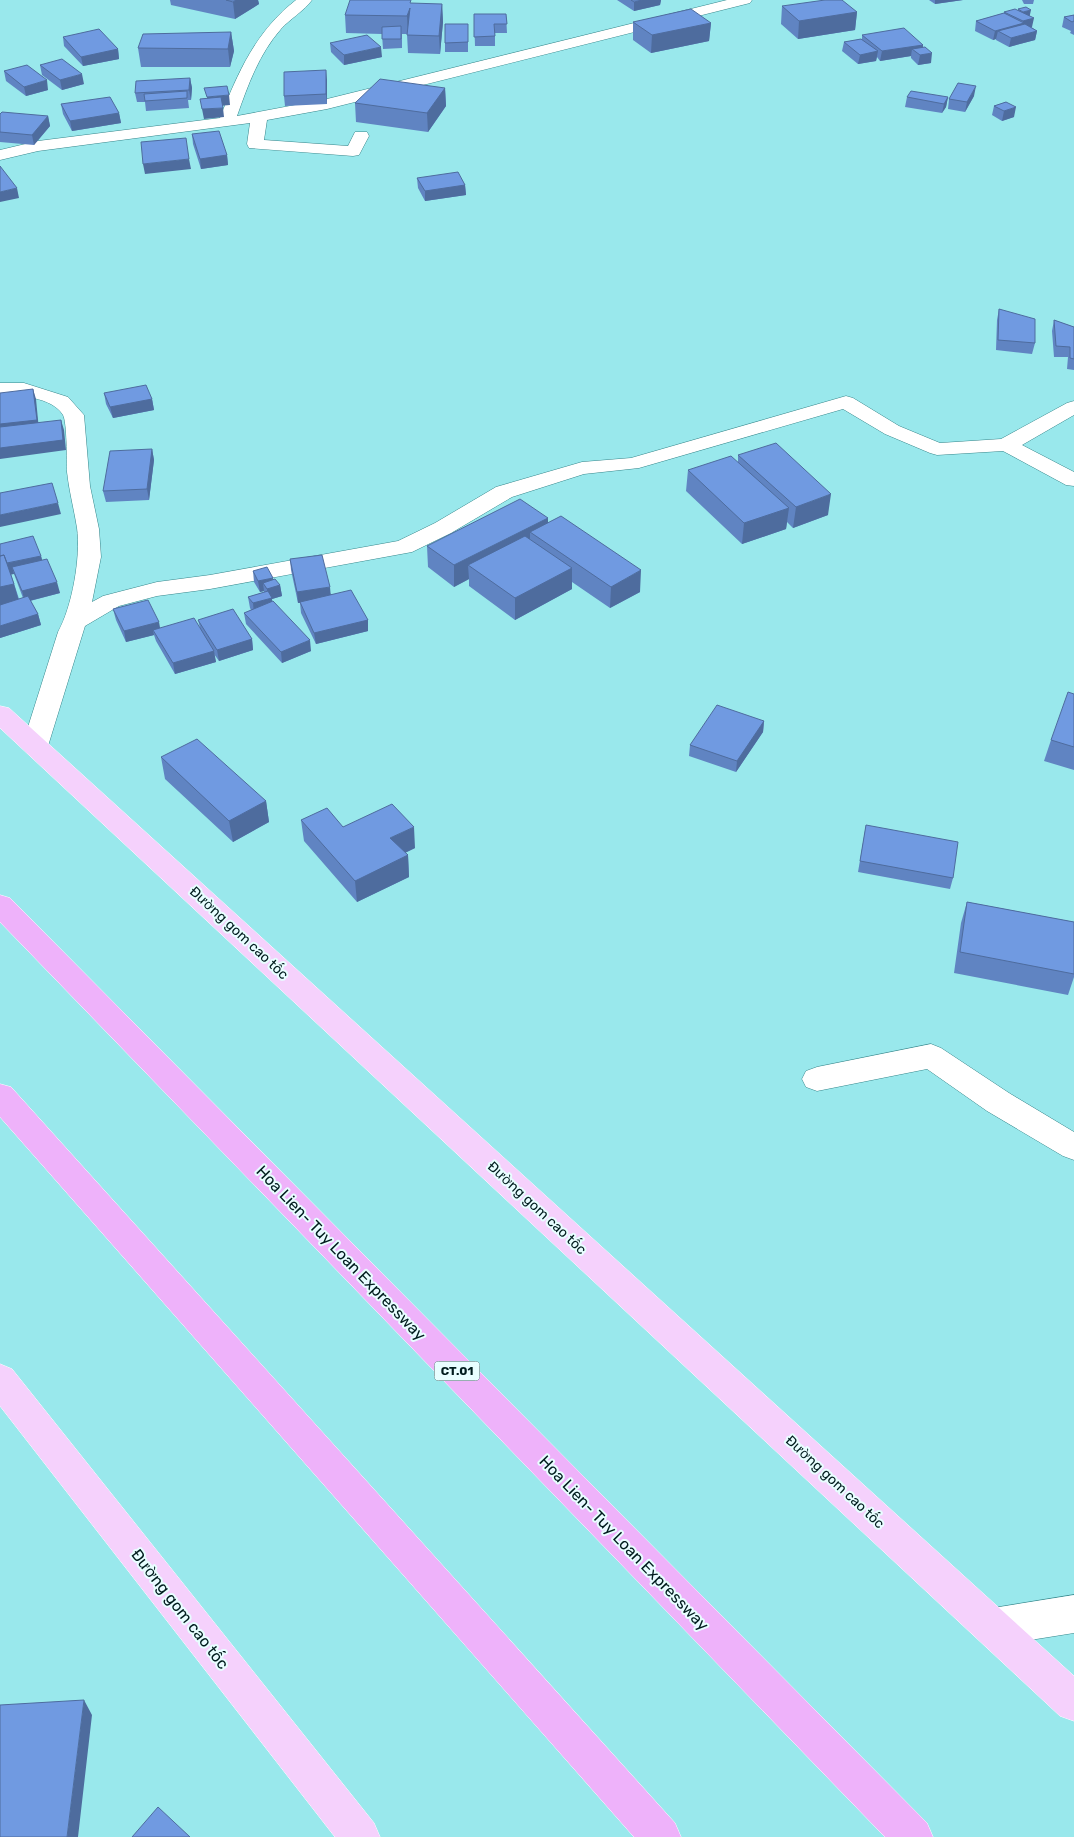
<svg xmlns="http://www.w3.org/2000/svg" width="1074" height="1837" viewBox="0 0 1074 1837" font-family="Rubik,sans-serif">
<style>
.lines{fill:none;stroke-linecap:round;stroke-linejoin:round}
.minor-casing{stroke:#36868b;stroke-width:1}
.major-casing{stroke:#fff;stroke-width:1}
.highway-casing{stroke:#fff;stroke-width:1}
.minor{fill:#fff;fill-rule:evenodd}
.major{fill:#f5d1fc;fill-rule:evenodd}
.highway{fill:#eeb2fa;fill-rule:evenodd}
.wall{fill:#6084c2;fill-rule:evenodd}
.shaded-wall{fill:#4e6c9e}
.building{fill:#709ae1;stroke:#4e6c9e}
.labels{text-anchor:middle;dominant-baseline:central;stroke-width:4;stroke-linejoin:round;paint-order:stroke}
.shield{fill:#e8feff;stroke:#466062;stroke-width:1}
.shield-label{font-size:12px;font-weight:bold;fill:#001c1e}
.street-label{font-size:14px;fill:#001c1e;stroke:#e8feff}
.near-street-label{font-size:16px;fill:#001c1e;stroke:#e8feff}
</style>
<rect width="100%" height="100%" fill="#99e8ec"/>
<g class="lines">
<g class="minor-casing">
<path id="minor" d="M 296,0 L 312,0 C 304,11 290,19 281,29 C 259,54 248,85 237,116 L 327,99 L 727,0 L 752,0 L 750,3 L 327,109 L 267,120 L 264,140 L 348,146 L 355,132 L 367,132 L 369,136 L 359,155 L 353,156 L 249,148 L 247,144 L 250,123 L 38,151 L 0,160 L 0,150 L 38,141 L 220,118 C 238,72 256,31 296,0 Z
M 0,383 L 24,383 L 68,397 L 84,415 L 90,486 L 99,529 L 101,557 L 92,602 L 103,596 L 157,582 L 210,575 L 398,541 L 435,523 L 496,487 L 582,462 L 631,458 L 846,396 L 853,398 L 899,426 L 940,443 L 1001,439 L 1067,403 L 1074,401 L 1074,415 L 1022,445 L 1074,472 L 1074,486 L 1066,485 L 1003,451 L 937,455 L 930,453 L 885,434 L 843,409 L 639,468 L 584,474 L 512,497 L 451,533 L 412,552 L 210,589 L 157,596 L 119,606 L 85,626 L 48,746 L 44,752 L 35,755 L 26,752 L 22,746 L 58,632 C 72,607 81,557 77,528 C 74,509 69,491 67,472 C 67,461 67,422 63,415 C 52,397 19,395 0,395 Z
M 931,1044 L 941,1048 L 1009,1093 L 1074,1132 L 1074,1160 L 1063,1156 L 987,1111 L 927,1069 L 817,1091 L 806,1087 L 802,1079 L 806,1071 L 817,1067 Z
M 1074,1595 L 1074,1633 L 993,1646 L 980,1640 L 974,1627 L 980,1614 L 993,1608 Z"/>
</g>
<g class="major-casing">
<path id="major" d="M 0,706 L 9,708 L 1074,1676 L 1074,1721 L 1060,1716 L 0,728 Z
M 0,1364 L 12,1369 L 374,1823 L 380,1837 L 335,1837 L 0,1406 Z"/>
</g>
<g class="highway-casing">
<path id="highway" d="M 0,895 L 10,898 L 927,1823 L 933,1837 L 885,1837 L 0,922 Z
M 0,1084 L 11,1087 L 675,1823 L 681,1837 L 634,1837 L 0,1117 Z"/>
</g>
<use href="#minor" class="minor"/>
<use href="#major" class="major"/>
<use href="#highway" class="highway"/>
</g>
<path class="wall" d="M 170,0 L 258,0 L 259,4 L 235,19 L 171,5 Z
M 617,0 L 661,0 L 660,5 L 634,11 Z
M 929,0 L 963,0 L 935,4 Z
M 1022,0 L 1034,0 L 1033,4 L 1024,4 Z
M 442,4 L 443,22 L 440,54 L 408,53 L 407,34 L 402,34 L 402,48 L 383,49 L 382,34 L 346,33 L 345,15 Z
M 782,6 L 857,12 L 855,30 L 798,39 L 781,24 Z
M 1018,9 L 1030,16 L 1032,27 L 1031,27 L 1037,31 L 1035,40 L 1009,47 L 996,40 L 996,39 L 993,40 L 975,31 L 976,21 L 1004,13 L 1004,12 L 1018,10 Z
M 474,14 L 506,14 L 507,33 L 495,33 L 495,46 L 475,46 Z
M 1074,15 L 1074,35 L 1070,33 L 1071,31 L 1062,27 L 1064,17 Z
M 633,22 L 711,23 L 709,41 L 651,53 L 633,40 Z
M 231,32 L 234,51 L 230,67 L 141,67 L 138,48 Z
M 468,33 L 468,52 L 445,52 L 445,43 Z
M 862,35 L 923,45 L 923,47 L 931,63 L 918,65 L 911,58 L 911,56 L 880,61 L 877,57 L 876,61 L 858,64 L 842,51 L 844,42 L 862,39 Z
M 63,37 L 118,49 L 119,59 L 83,66 L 64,46 Z
M 330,43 L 382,57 L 344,65 L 331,52 Z
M 40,65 L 84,84 L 62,90 L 42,75 Z
M 4,71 L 48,90 L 26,96 L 6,81 Z
M 190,78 L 192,88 L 191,100 L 188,100 L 189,108 L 146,111 L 145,102 L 137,102 L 135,93 Z
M 327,80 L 327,104 L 285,106 L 284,96 Z
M 445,88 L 446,106 L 428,132 L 356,122 L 355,103 Z
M 974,96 L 965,112 L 948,109 L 949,99 Z
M 907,97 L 948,97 L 946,107 L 942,113 L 905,107 Z
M 1006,102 L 1014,117 L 1002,121 L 992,115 L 994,106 Z
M 61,104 L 119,113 L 121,123 L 72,131 L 63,114 Z
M 0,114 L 48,116 L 50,126 L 34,145 L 0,142 Z
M 192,134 L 227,155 L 228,165 L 201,169 L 193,144 Z
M 417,178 L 465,185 L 466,195 L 425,201 L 418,188 Z
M 999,309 L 1035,343 L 1032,354 L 996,350 L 997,320 Z
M 1054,320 L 1074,327 L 1074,370 L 1067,369 L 1068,357 L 1054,357 L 1052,331 Z
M 104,393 L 152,399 L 154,410 L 113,418 L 106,404 Z
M 152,449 L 154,460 L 149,500 L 106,502 L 103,491 Z
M 738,455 L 828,515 L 793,528 L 787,522 L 786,529 L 742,544 L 686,491 L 688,470 L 738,462 Z
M 548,518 L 548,523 L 640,592 L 610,608 L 572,582 L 572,589 L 515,620 L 469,586 L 469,579 L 454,587 L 428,567 L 427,546 Z
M 0,544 L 41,556 L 42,560 L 60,593 L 30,601 L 38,614 L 41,625 L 0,638 ZM 11,574 L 14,574 L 23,598 L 19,599 Z
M 290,559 L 331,594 L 368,620 L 368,631 L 316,644 L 301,613 L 300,603 L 298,603 L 291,570 Z
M 253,571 L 273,580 L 280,585 L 282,596 L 272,599 L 272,601 L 311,651 L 282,663 L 246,624 L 244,613 L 251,610 L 250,608 L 248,597 L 264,592 L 264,591 L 260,592 L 254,582 Z
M 113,609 L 160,628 L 200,628 L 198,620 L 252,639 L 253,650 L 219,661 L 214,654 L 216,662 L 175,674 L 156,641 L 154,635 L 126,642 L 116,620 Z
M 1074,694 L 1074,770 L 1044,761 L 1051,740 Z
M 764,721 L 763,732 L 736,772 L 689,756 L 690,745 Z
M 161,757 L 266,801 L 269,822 L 233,842 L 165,779 Z
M 301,820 L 343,827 L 415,848 L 405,853 L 408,855 L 409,877 L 357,902 L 304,841 Z
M 866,825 L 953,878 L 950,889 L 858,872 Z
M 967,902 L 1074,922 L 1074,977 L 1068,995 L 954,973 L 961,923 Z"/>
<path class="shaded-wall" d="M 236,0 L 258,0 L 259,4 L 235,19 L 233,2 Z
M 642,0 L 661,0 L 660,5 L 634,11 L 634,2 Z
M 935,0 L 963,0 L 935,4 Z
M 442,4 L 443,22 L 440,54 L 439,36 Z
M 410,8 L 408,34 L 407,16 Z
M 1031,10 L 1029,19 L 1021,20 L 1023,12 Z
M 857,12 L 855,30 L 798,39 L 799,21 Z
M 1034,18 L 1032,27 L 1022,30 L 998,31 L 996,39 L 993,40 L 995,31 L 1023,23 L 1023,21 Z
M 711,23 L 709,41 L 651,53 L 652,35 Z
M 1037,31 L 1035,40 L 1009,47 L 1011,38 Z
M 231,32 L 234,51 L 230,67 L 228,49 Z
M 923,45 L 922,54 L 912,49 L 911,56 L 880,61 L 882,51 Z
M 381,47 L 382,57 L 344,65 L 344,55 Z
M 118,49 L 119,59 L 83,66 L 81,57 Z
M 878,51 L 876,61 L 858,64 L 860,55 Z
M 932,53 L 931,63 L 918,65 L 920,55 Z
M 326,70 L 327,80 L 327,104 L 326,94 Z
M 82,74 L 84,84 L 62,90 L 60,80 Z
M 190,78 L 192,88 L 191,100 L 189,90 Z
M 47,80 L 48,90 L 26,96 L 24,87 Z
M 976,86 L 974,96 L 965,112 L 967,102 Z
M 445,88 L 446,106 L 428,132 L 427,113 Z
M 229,95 L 230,105 L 208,107 L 207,97 Z
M 948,97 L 946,107 L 942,113 L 944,104 Z
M 1016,107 L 1014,117 L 1002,121 L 1004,111 Z
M 223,108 L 224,117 L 204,119 L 202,109 Z
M 119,113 L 121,123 L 72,131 L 70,121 Z
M 48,116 L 50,126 L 34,145 L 32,135 Z
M 227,155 L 228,165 L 201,169 L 200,159 Z
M 189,159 L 191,169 L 145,174 L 143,164 Z
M 465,185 L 466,195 L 425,201 L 425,191 Z
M 17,188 L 19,198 L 0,202 L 0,192 Z
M 33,389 L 36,399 L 39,430 L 0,435 L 0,424 Z
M 152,399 L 154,410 L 113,418 L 110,407 Z
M 61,420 L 64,430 L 66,450 L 0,459 L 0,448 Z
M 152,449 L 154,460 L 149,500 L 147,489 Z
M 831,494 L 828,515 L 793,528 L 796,507 Z
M 58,503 L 61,514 L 0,527 L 0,515 Z
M 789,508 L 786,529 L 742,544 L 744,523 Z
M 548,518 L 548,539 L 530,532 L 530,547 L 468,565 L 469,579 L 454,587 L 454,565 Z
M 41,556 L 44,567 L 12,567 L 14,574 L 0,577 L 0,565 Z
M 572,568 L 572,589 L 515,620 L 515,598 Z
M 641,570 L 640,592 L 610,608 L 611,587 Z
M 273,578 L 274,587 L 280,585 L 282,596 L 272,599 L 273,609 L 254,614 L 253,603 L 268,599 L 267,589 L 263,583 L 264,591 L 260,592 L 258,581 Z
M 57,582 L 60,593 L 25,602 L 22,591 Z
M 14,584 L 20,605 L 0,610 L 0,587 Z
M 330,587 L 331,598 L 298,603 L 297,592 Z
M 38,614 L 41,625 L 0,638 L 0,626 Z
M 368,620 L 368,631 L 316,644 L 314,633 Z
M 159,622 L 161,633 L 153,630 L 154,635 L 126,642 L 124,631 Z
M 252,639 L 253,650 L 219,661 L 217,650 Z
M 310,640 L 311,651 L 282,663 L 281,652 Z
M 214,651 L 216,662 L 175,674 L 173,663 Z
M 764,721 L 763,732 L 736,772 L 737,761 Z
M 266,801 L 269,822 L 233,842 L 229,821 Z
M 414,827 L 415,848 L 392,859 L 390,838 Z
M 408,855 L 409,877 L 357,902 L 355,881 Z
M 84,1700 L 92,1715 L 78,1837 L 67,1837 Z"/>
<path class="building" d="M 226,0 L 236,0 L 233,2 Z
M 350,0 L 411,0 L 410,3 L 442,4 L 439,36 L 407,35 L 410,8 L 407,16 L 345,15 Z
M 631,0 L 642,0 L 634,2 Z
M 825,0 L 842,0 L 857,12 L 799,21 L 782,6 Z
M 1026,7 L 1031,10 L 1023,12 L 1018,9 Z
M 691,9 L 711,23 L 652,35 L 633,22 Z
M 1015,9 L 1034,18 L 1023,21 L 1004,12 Z
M 1004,13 L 1024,23 L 995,31 L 976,21 Z
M 474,14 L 506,14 L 507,24 L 494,24 L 495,36 L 474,37 Z
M 1074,15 L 1074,21 L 1072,22 L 1064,17 Z
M 445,24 L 468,24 L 468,42 L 445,43 Z
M 1025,24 L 1037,31 L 1011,38 L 998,31 Z
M 401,26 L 401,39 L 382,39 L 382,27 Z
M 904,28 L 923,45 L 882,51 L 862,35 Z
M 99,29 L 118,49 L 81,57 L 63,37 Z
M 231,32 L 228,49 L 138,48 L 143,34 Z
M 367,35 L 381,47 L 344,55 L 330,43 Z
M 861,39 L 878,51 L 860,55 L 844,42 Z
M 925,47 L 932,53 L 920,55 L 912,49 Z
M 62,59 L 82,74 L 60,80 L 40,65 Z
M 27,65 L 47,80 L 24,87 L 4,71 Z
M 326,70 L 326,94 L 284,96 L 284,72 Z
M 190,78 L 189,90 L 135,93 L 136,81 Z
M 380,79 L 445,88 L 427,113 L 355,103 Z
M 958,83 L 976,86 L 967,102 L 949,99 Z
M 227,86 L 229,95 L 207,97 L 204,88 Z
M 187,91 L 187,98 L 145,101 L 144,94 Z
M 911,91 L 948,97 L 944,104 L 907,97 Z
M 110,97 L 119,113 L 70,121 L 61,104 Z
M 221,97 L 223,108 L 202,109 L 200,99 Z
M 1006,102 L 1016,107 L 1004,111 L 994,106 Z
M 2,112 L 48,116 L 32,135 L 0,132 L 0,114 Z
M 219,131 L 227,155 L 200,159 L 192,134 Z
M 186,138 L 189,159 L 143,164 L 141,142 Z
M 0,166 L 17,188 L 0,192 Z
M 458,172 L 465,185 L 425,191 L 417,178 Z
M 999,309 L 1035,319 L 1035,343 L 998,340 Z
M 1054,320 L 1074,327 L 1074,359 L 1070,358 L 1070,347 L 1056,346 Z
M 146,385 L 152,399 L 110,407 L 104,393 Z
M 33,389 L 37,420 L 0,424 L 0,393 Z
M 61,420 L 63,440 L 0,448 L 0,427 Z
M 776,443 L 831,494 L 796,507 L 738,455 Z
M 152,449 L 147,489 L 103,491 L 110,451 Z
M 731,456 L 789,508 L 744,523 L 688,470 Z
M 52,483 L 58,503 L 0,515 L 0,493 Z
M 520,499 L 548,518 L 454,565 L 427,546 Z
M 561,516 L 641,570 L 611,587 L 530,532 Z
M 33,536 L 41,556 L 7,563 L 4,555 L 0,556 L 0,544 Z
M 525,536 L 572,568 L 515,598 L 468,565 Z
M 4,555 L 14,584 L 0,587 L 0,556 Z
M 322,555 L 330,587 L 297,592 L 290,559 Z
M 47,559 L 57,582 L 22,591 L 12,567 Z
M 267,567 L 273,578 L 258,581 L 253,571 Z
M 275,579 L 280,585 L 267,589 L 263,583 Z
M 351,590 L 368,620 L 314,633 L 300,602 Z
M 268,591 L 272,598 L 253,603 L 248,597 Z
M 28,596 L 38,614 L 0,626 L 0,605 Z
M 148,600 L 159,622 L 124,631 L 113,609 Z
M 273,601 L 310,640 L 281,652 L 244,613 Z
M 233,609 L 252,639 L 217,650 L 198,620 Z
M 194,618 L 214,651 L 173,663 L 153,630 Z
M 1068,692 L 1074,694 L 1074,747 L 1051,740 Z
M 717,705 L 764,721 L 737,761 L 690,745 Z
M 197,739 L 266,801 L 229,821 L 161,757 Z
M 392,804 L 414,827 L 390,838 L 408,855 L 355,881 L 301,820 L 327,808 L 343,827 Z
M 866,825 L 958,842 L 953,878 L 860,861 Z
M 967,902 L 1074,922 L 1074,974 L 960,952 Z
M 84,1700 L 67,1837 L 0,1837 L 0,1705 Z
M 158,1807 L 190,1837 L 132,1837 Z"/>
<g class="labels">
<rect class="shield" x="434.5" y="1361.5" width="45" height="19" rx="4"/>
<g class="shield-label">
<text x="457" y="1371">CT.01</text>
</g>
<g class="street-label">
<text transform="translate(239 933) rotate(43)">Đường gom cao tốc</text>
<text transform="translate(537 1208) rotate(43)">Đường gom cao tốc</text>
<text transform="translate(835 1482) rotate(43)">Đường gom cao tốc</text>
</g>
<g class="near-street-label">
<text transform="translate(341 1253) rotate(46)">Hoa Lien- Tuy Loan Expressway</text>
<text transform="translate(624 1543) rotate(46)">Hoa Lien- Tuy Loan Expressway</text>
<text transform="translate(180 1609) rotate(52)">Đường gom cao tốc</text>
</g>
</g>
</svg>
